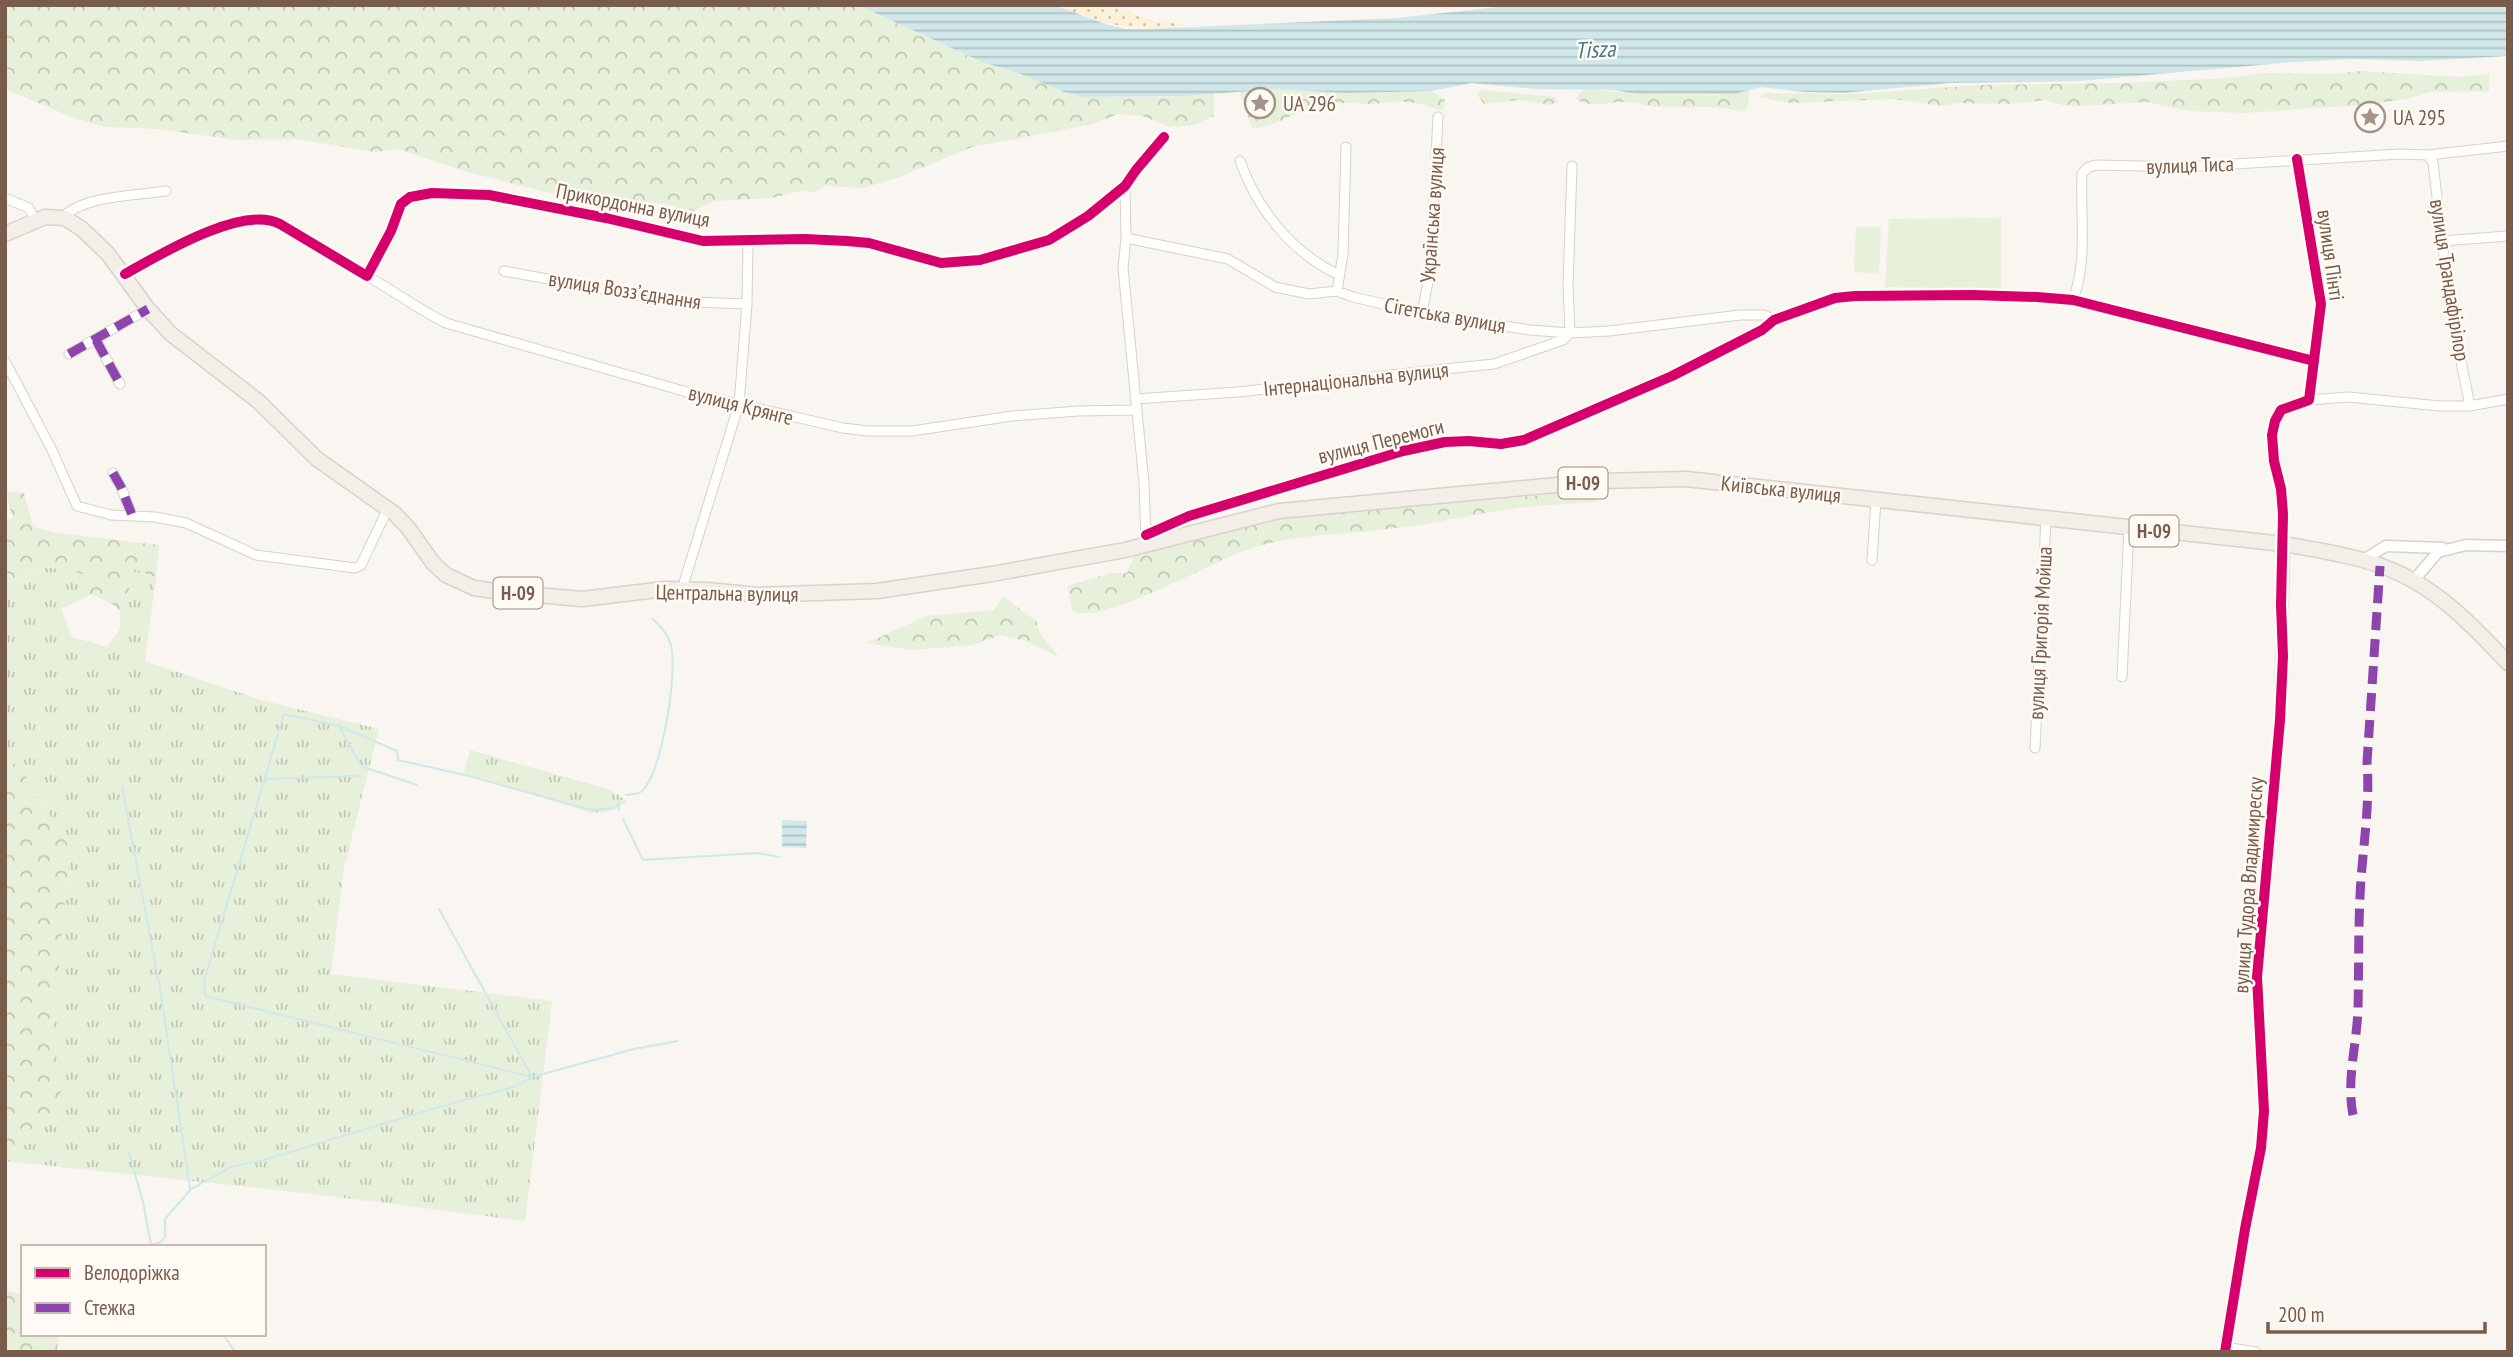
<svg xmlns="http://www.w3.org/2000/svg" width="2513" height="1357" viewBox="0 0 2513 1357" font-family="'PT Sans Narrow',sans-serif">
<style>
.grass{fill:url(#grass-tufts)}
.forest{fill:url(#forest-crowns)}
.sand{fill:url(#sand-dots)}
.garden{fill:#e7f0db}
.water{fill:url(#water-rules)}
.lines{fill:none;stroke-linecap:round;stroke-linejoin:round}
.stream{stroke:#d0e8ea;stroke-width:2}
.minor-casing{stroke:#d7d1cb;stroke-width:11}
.tertiary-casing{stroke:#d7d1cb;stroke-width:13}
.primary-casing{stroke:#dad1cc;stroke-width:17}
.minor{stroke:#fefefd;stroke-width:9}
.tertiary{stroke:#fefefd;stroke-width:10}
.primary{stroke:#f3eee8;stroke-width:14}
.quiet{stroke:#8e44ad;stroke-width:9;stroke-dasharray:18 9;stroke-linecap:butt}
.cycleway-casing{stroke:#fffaf3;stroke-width:15}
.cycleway{stroke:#d6006c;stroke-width:10}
.labels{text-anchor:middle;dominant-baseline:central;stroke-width:5;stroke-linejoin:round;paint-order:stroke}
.shield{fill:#fffaf3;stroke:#a28b7f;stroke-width:2}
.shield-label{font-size:19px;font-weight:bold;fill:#7a5c4d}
.poi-label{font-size:21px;fill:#7a5c4d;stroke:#fffaf3;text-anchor:start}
.street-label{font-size:21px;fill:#7a5c4d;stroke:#fffaf3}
.water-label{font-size:23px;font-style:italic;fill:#437c86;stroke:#fffaf3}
</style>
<defs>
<pattern id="grass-tufts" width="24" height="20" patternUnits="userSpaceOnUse" patternTransform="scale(1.75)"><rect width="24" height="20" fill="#e7f0db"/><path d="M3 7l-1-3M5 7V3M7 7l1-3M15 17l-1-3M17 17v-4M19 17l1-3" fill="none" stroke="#c0c6b4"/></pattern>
<pattern id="forest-crowns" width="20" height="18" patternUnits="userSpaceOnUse" patternTransform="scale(1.75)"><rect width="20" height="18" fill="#e7f0db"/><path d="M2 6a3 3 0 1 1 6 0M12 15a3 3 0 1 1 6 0" fill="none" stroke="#c0c6b4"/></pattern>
<pattern id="sand-dots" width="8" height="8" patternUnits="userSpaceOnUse" patternTransform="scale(1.75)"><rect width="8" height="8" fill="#fbf2d9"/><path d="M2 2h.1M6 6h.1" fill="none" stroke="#d0c7b2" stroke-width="1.8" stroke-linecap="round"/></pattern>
<pattern id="water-rules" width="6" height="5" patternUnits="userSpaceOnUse" patternTransform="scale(1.75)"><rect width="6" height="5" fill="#d0e8ea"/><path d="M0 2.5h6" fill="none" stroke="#aebfc0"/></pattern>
</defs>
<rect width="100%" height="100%" fill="#f9f5f0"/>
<path class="grass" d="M 47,567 L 91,575 L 76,602 L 61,609 L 72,637 L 107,647 L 120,629 L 134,568 L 156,577 L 145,661 L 261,700 L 379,729 L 344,868 L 331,974 L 552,1001 L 525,1221 L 305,1193 L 5,1161 L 5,1151 L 32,1142 L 62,1095 L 51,1050 L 70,848 L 16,761 L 5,774 L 5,583 Z
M 470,750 L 611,790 L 627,801 C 615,812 604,813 588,812 L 464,773 Z"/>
<path class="forest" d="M 5,5 L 858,5 L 982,62 L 1021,74 L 1064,92 L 1083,97 L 1159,97 L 1214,94 L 1214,116 L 1194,125 L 1169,127 L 1143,116 L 1118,114 L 1093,124 L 972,147 L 897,178 L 863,188 L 825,186 L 815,192 L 801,191 L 772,198 L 714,201 L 694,211 L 656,203 L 642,208 L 615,206 L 576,200 L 460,170 L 399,149 L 374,152 L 297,139 L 238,140 L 157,129 L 105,127 L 74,118 L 5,89 Z
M 2361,71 L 2458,77 L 2489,74 L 2489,91 L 2430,92 L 2407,99 L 2361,105 L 2243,113 L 2188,111 L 2147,102 L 2079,106 L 2062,105 L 2045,100 L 2008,104 L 1959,103 L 1943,106 L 1894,99 L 1790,103 L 1758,97 L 1766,93 L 1854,94 L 1979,85 L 2122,83 L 2230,78 L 2261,73 L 2332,74 Z
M 1750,88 L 1748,106 L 1742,112 C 1716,104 1688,108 1661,107 C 1649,106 1636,102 1623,102 C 1606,102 1592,109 1576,99 L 1580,93 L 1586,89 L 1637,94 L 1718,95 L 1741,92 Z
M 1276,89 L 1346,93 L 1431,91 L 1445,100 L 1445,106 L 1441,111 C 1427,104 1404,100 1388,102 C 1383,102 1378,104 1372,104 C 1348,103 1331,101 1308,109 C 1289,115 1272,128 1252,128 L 1239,91 Z
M 1480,90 L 1555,97 L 1558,101 L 1551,105 L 1519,100 L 1484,104 L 1478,96 Z
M 6,491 L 24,493 L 33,527 L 58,533 L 159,545 L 156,577 L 134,569 L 120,629 L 120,611 L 112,604 L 92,594 L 76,602 L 90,575 L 47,567 L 5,583 L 5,520 L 12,518 Z
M 1588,491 L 1597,495 L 1595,502 C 1567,504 1538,505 1510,509 C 1470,515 1429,525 1389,529 C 1340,535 1287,534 1241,552 C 1208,564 1102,625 1073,611 L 1067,586 L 1111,573 L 1127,573 L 1134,556 L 1206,535 L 1293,516 Z
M 1003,596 L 1037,622 L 1040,633 L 1059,657 L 1026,641 L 1001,635 L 972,645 L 911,650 L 867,643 L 927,616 L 994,610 Z
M 16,761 L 70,848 L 51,1050 L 62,1095 L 32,1143 L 5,1151 L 5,774 Z
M 5,1291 L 23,1294 L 23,1334 L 59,1334 L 57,1352 L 5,1352 Z"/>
<path class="sand" d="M 1055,5 L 1096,5 L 1132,12 L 1153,21 L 1175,22 L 1185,26 C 1135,34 1101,24 1055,5 Z"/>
<path class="garden" d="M 2001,218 L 2001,289 L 1885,287 L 1889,219 Z
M 1856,227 L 1881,227 L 1879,274 L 1854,272 Z"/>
<path class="water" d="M 858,5 L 1055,5 L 1105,24 L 1126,29 L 1148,29 L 1397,18 L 1516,5 L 2508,5 L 2508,56 L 2420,61 L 2351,59 L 2295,62 L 2079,81 L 1949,83 L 1844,93 L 1805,92 L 1761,87 L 1734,94 L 1637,94 L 1613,90 L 1535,89 L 1472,83 L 1431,91 L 1346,93 L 1276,89 L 1187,96 L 1083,97 L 1064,92 L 1021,74 L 982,62 Z
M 782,820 L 807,821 L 806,848 L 782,847 Z"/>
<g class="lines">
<path class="stream" d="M 339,726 L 284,714 L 204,981 L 205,996 L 532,1077 L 439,909
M 266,779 L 360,776
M 417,785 L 361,766 L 339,726 L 397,751 L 398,760 L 465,775 L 591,810 L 614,808 L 619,804
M 122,787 L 160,989 L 190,1188
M 626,795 C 632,794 637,795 642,791 C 662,774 678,671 671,645 C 668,634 661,627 653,619
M 619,800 L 619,810
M 623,819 L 643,860 L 758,853 L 779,857
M 129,1153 L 143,1202 L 151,1245 L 161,1242 L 165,1237 L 165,1219 L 191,1189 L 231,1167 L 264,1160 L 432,1109 L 514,1087 L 532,1077 L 634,1049 L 678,1041
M 223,1334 L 235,1352"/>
<g class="minor-casing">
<path id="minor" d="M 2428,155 L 2433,163 L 2450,307 L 2470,406
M 1240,161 C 1257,209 1292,253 1339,275
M 1125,186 L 1126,238 L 1123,268 L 1144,483 L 1146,540
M 5,198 L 29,208 L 35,220
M 62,218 C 84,195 135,196 166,191
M 1126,238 L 1228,259 L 1275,287 L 1309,294 L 1337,291 L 1353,297 L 1422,313 L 1530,330 L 1570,333 L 1609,331 L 1740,315 L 1764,315 L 1774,320
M 2442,241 L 2508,236
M 504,271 L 669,301 L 747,304
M 125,274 C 159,255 243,204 280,224 L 367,276 L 391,231 L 401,204 L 410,197 L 432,193 L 489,195 L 606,218 L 703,241 L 805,239 L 847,241 L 869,243 L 941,263 L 980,260 L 1049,240 L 1088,216 L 1125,186 L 1136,170 L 1164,137
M 367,276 C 394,291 418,309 446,323 L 687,392 L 843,428 L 868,431 L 912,431 L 1012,416 L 1078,411 L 1136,410
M 1337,291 L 1343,254 L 1346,147
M 2073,300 C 2088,260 2080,215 2082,174 L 2087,168 L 2096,165 L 2185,167 L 2400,154 L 2428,155 L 2508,146
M 1422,313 L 1430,272 L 1438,117
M 96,340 L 120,384
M 69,354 L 148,309
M 5,361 L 51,448 L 77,506 L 111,515 L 155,517 L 186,523 L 256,555 L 355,568 L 361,565 L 388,508
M 1135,399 L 1238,392 L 1445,369 L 1494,364 L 1563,340 L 1570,333 L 1568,286 L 1572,166
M 2309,400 L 2348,397 L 2440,406 L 2470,406 L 2508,399
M 113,473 L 121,487 L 132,515
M 1146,535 L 1189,516 L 1403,451 L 1445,442 L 1469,441 L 1501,444 L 1524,440 L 1672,376 L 1762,330 L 1774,320 L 1835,298 L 1855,296 L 1972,295 L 2037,297 L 2073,300 L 2314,361
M 2284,544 C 2283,526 2283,508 2281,490 C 2276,461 2266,437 2281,410 L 2309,400 L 2321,304 L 2297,159
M 1872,560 L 1876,500
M 682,589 L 739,404 L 747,304 L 748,242
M 2122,677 L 2129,528
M 2035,748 L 2046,518
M 2225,1347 L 2256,1352"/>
</g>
<g class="tertiary-casing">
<path id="tertiary" d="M 2363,560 L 2386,546 L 2443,548
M 2414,580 L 2438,552 L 2466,545 L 2508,546
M 2225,1352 L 2245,1229 L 2261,1148 L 2264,1111 L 2257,977 L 2280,720 L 2284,544"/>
</g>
<g class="primary-casing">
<path id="primary" d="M 5,234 L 45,217 L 65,218 L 82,229 L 108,254 L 148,309 L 171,334 L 258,401 L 317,459 L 395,514 L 409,529 L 433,563 L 446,575 L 474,588 L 502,592 L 582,599 L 665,589 L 707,590 L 758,595 L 877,591 L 992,574 L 1125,550 L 1279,511 L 1598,481 L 1686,479 L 2284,544 C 2328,552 2375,558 2414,581 C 2451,602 2479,633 2508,663"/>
</g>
<use href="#minor" class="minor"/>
<use href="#tertiary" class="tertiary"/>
<use href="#primary" class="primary"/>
<path class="quiet" d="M 96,340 L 120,384
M 69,354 L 148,309
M 113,473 L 121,487 L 132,515
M 2353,1115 C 2346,1080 2357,1044 2358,1008 C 2359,965 2358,922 2361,879 C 2364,840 2370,801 2367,762 L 2380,566"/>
<g class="cycleway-casing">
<path id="cycleway" d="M 125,274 C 159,255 243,204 280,224 L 367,276 L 391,231 L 401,204 L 410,197 L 432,193 L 489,195 L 606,218 L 703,241 L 805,239 L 847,241 L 869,243 L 941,263 L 980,260 L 1049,240 L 1088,216 L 1125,186 L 1136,170 L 1164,137
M 1146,535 L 1189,516 L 1403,451 L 1445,442 L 1469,441 L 1501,444 L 1524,440 L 1672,376 L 1762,330 L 1774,320 L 1835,298 L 1855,296 L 1972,295 L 2037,297 L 2073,300 L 2314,361
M 2225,1352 L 2245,1229 L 2261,1148 L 2264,1111 L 2257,977 L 2280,720 L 2283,656 L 2281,605 L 2283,514 L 2281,489 L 2274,461 L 2272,435 L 2275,421 L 2281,410 L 2309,400 L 2321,304 L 2297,159"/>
</g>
<use href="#cycleway" class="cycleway"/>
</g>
<defs>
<g id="sight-ring" transform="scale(1.575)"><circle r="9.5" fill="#fffaf3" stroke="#a69286" stroke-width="1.5"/><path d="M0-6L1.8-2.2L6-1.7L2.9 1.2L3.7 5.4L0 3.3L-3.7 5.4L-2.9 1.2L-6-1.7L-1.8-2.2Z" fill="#a69286"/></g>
</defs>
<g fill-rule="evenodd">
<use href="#sight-ring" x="1260" y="103"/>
<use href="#sight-ring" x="2370" y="117"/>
</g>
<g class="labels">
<g class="shield">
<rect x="1558.5" y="467.5" width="49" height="31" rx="5"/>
<rect x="2129.5" y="515.5" width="49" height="31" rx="5"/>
<rect x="493.5" y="577.5" width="49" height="31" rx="5"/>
</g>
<g class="shield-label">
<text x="1583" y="483">Н-09</text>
<text x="2154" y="531">Н-09</text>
<text x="518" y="593">Н-09</text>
</g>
<g class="poi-label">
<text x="1283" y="103">UA 296</text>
<text x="2393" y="117">UA 295</text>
</g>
<g class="street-label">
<text transform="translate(2190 165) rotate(-2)">вулиця Тиса</text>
<text transform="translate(633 205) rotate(11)">Прикордонна вулиця</text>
<text transform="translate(1432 215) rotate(-86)">Українська вулиця</text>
<text transform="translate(2331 255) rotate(82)">вулиця Пінті</text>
<text transform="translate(2450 280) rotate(81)">вулиця Трандафірілор</text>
<text transform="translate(625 290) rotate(9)">вулиця Воззʼєднання</text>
<text transform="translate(1445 315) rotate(10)">Сігетська вулиця</text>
<text transform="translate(1356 379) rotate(-6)">Інтернаціональна вулиця</text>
<text transform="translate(741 405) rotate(14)">вулиця Крянге</text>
<text transform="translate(1381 441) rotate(-14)">вулиця Перемоги</text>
<text transform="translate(1781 489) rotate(6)">Київська вулиця</text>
<text transform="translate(727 593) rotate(1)">Центральна вулиця</text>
<text transform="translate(2040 633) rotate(-87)">вулиця Григорія Мойша</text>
<text transform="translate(2248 885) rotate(-86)">вулиця Тудора Владимиреску</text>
</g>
<g class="water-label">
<text transform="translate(1595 49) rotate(-3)">Tisza</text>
</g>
</g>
<rect width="2513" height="1357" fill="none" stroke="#7a5c4d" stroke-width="14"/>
<rect x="21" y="1245" width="245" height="91" fill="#fffaf3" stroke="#cabbb1" stroke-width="2"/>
<rect x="35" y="1268" width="35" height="10" fill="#d6006c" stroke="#cabbb1" stroke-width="2"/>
<text x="84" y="1280" font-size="21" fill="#7a5c4d">Велодоріжка</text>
<rect x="35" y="1303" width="35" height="10" fill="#8e44ad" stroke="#cabbb1" stroke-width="2"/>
<text x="84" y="1315" font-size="21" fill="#7a5c4d">Стежка</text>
<path d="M2268 1322v10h217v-10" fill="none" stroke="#7a5c4d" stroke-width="3.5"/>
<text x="2278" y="1322" font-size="21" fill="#7a5c4d" stroke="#fffaf3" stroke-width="5" paint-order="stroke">200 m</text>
</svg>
